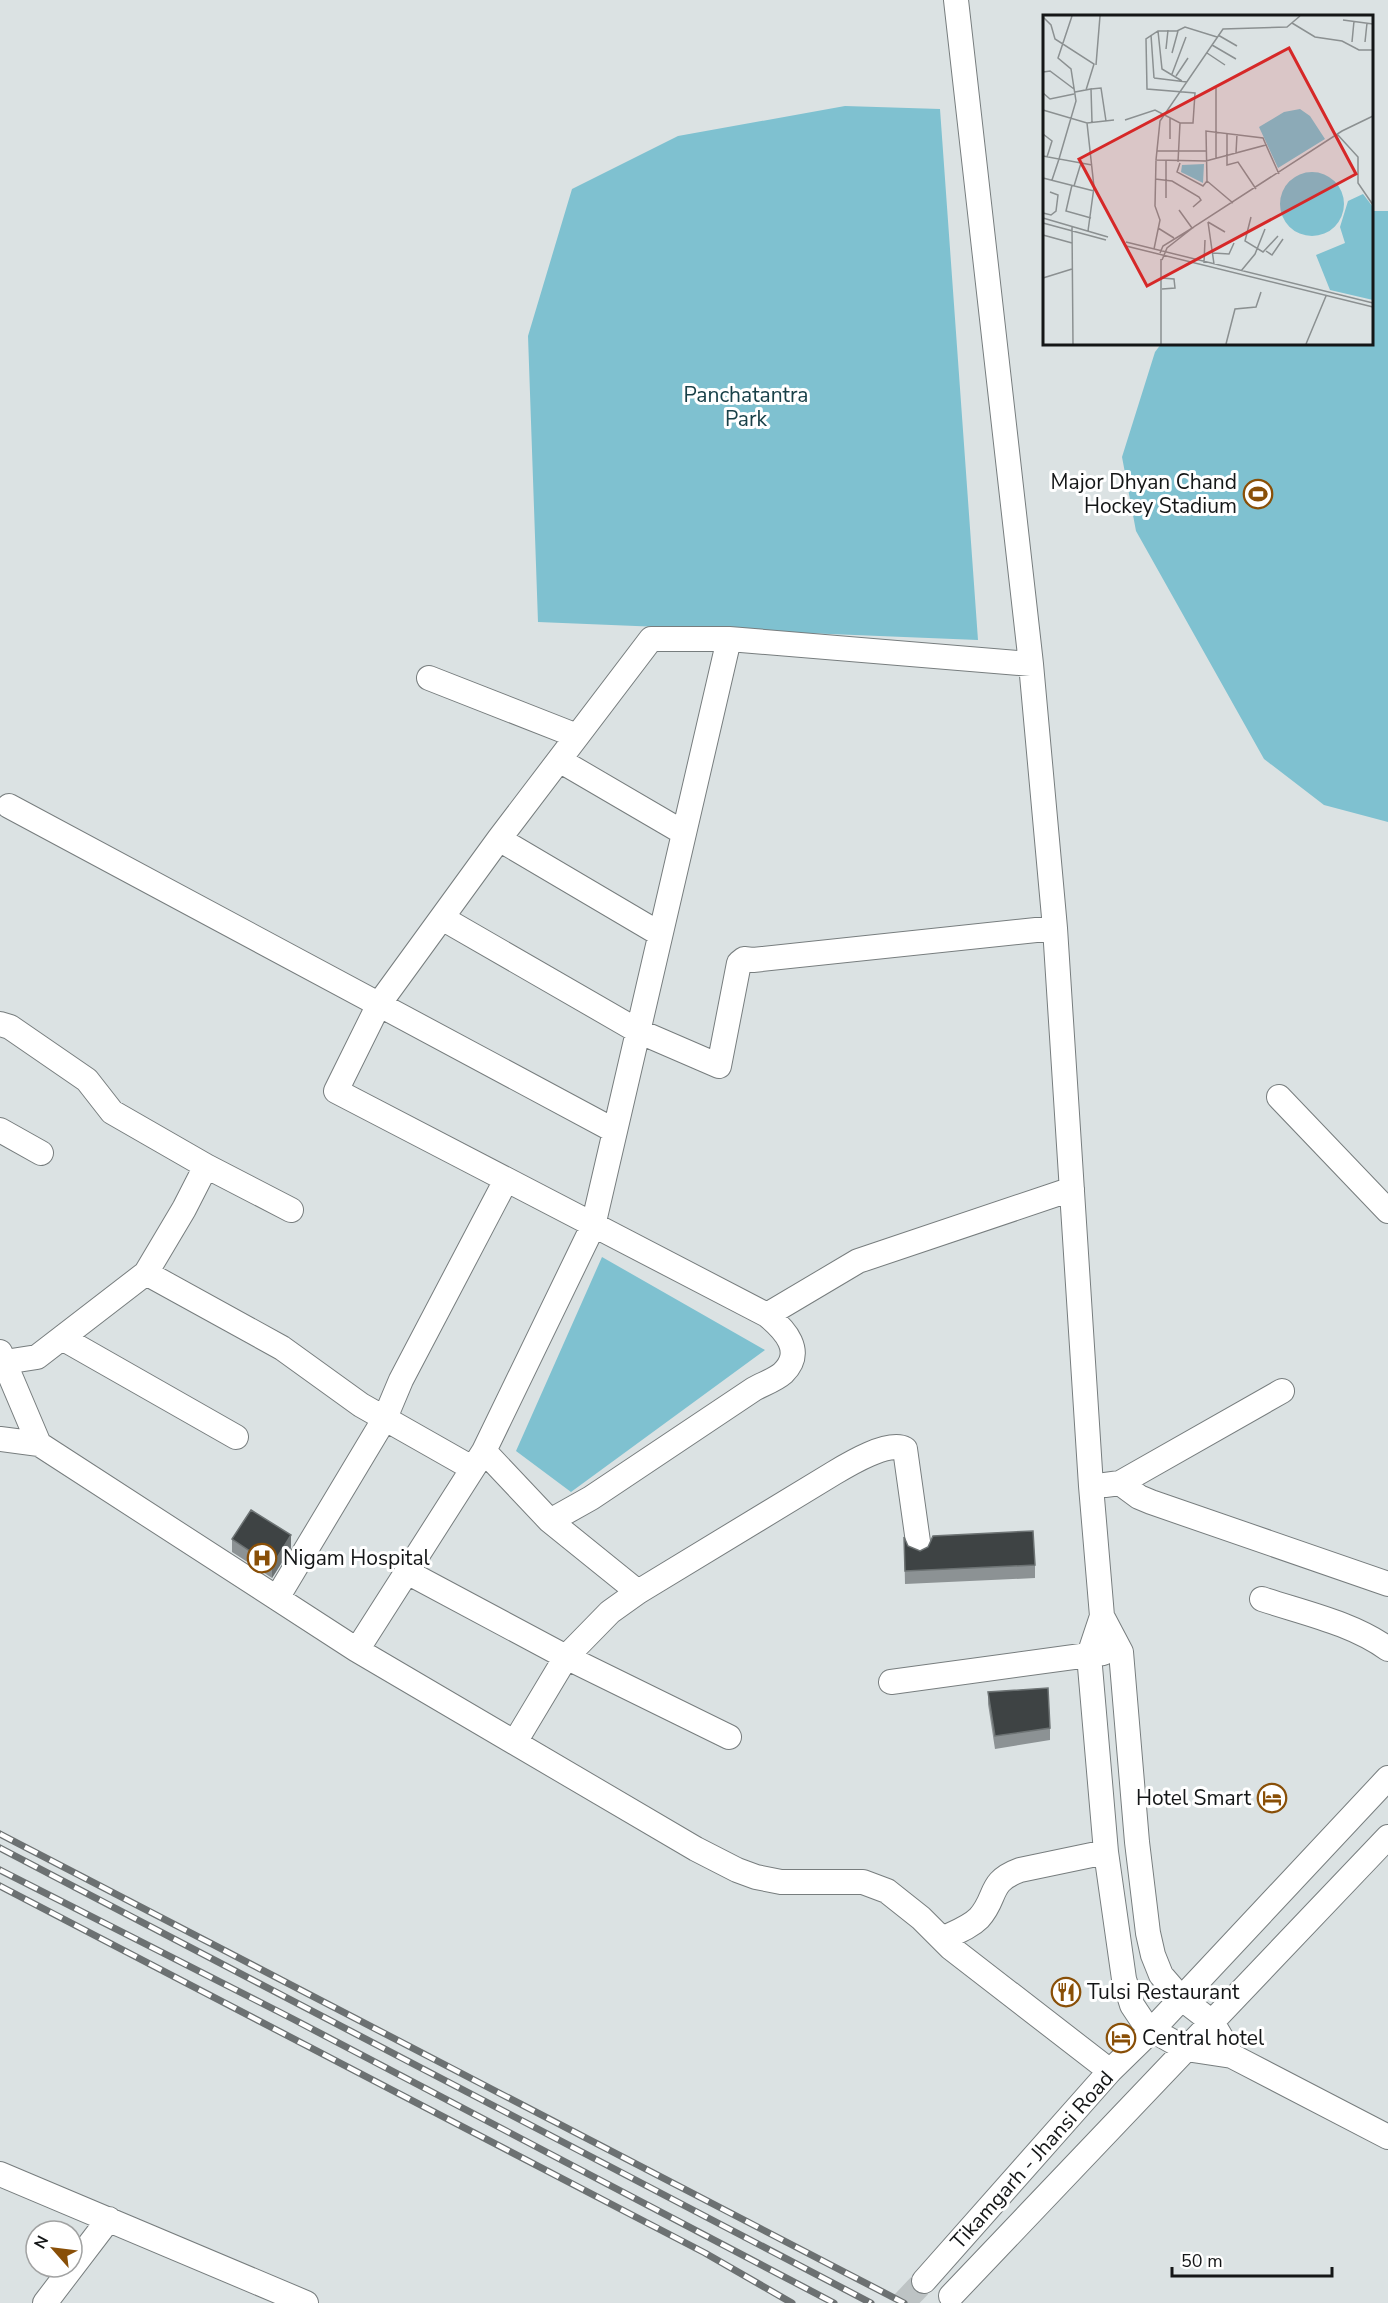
<svg xmlns="http://www.w3.org/2000/svg" width="1388" height="2303" viewBox="0 0 1388 2303" font-family="'Nunito Sans',sans-serif">
<style>
.green{fill:#7fc1d0}
.lines{fill:none;stroke-linecap:round;stroke-linejoin:round}
.minor-tunnel{stroke:#bdc3c4;stroke-width:24;stroke-dasharray:24 12;stroke-linecap:butt}
.minor-casing{stroke:#777d7e;stroke-width:26}
.minor{stroke:#fff;stroke-width:24}
.rail-casing{stroke:#6c7172;stroke-width:7}
.rail{stroke:#fff;stroke-width:4.5;stroke-dasharray:14;stroke-linecap:butt}
.wall{fill:#8c9294}
.shaded-wall{fill:#6d7374}
.building{fill:#3e4344;stroke:#6d7374;stroke-width:1.5}
.labels{text-anchor:middle;dominant-baseline:central;stroke-width:6;stroke-linejoin:round;paint-order:stroke}
.park-label{font-size:21px;fill:#184048;stroke:#fff}
.poi-label{font-size:21px;fill:#141617;stroke:#fff;text-anchor:start}
.street-label{font-size:21px;fill:#141617;stroke:#fff}
.inset-road{fill:none;stroke:#8b9091;stroke-width:1.5}
.view{fill:#d62828;fill-opacity:0.15;stroke:#d62828;stroke-width:3}
.inset-edge{fill:none;stroke:#141617;stroke-width:3}
</style>
<rect width="100%" height="100%" fill="#dbe2e3"/>
<path class="green" d="M 845,106 L 940,109 L 978,640 L 538,622 L 528,336 L 572,189 L 678,136 Z
M 1372,211 L 1388,211 L 1388,822 L 1324,805 L 1264,759 L 1136,531 L 1122,457 L 1155,352 L 1161,344 L 1372,344 Z
M 602,1257 L 765,1350 L 571,1492 L 516,1451 Z"/>
<g class="lines">
<path class="minor-tunnel" d="M 903,2303 L 924,2281"/>
<g class="minor-casing">
<path id="minor" d="M 956,0 L 1031,664 L 1055,928 L 1091,1486 L 1102,1616 L 1121,1652 L 1137,1842 L 1148,1933 L 1153,1955 L 1161,1975 L 1181,1998 L 1212,2022 L 1232,2056
M 429,678 L 577,736
M 559,760 L 684,833
M 9,806 L 615,1131
M 499,839 L 660,934
M 442,918 L 638,1031 L 719,1066 L 739,963 L 744,959 L 753,960 L 1055,928
M 0,1024 L 10,1027 L 87,1080 L 112,1112 L 206,1166 L 184,1209 L 146,1273 L 37,1357 L 5,1362 L 0,1366
M 1279,1097 L 1388,1211
M 0,1130 L 41,1153
M 206,1166 L 291,1210
M 146,1273 L 282,1348 L 361,1405 L 472,1468
M 767,1315 L 858,1261 L 1072,1189
M 62,1338 L 236,1437
M 0,1352 L 39,1444 L 357,1650 L 484,1451 L 593,1226 L 729,639 L 1031,664
M 0,1439 L 39,1444
M 484,1451 L 550,1521 L 591,1498 L 754,1389 C 763,1384 775,1380 783,1373 C 805,1351 785,1330 767,1315 L 336,1091 L 379,1004 L 499,839 L 651,639 L 729,639
M 1120,1483 L 1139,1497 L 1151,1502 L 1388,1584
M 1105,1485 L 1120,1483 L 1282,1391
M 550,1521 L 638,1592
M 407,1572 L 566,1657 L 729,1737
M 277,1598 L 385,1418 L 401,1380 L 506,1180
M 1262,1599 C 1304,1613 1352,1623 1388,1649
M 1102,1616 L 1089,1655 L 1106,1852 L 1124,1979 L 1132,2005 L 1142,2020 L 1152,2030 L 1186,2049 L 1232,2056 L 1388,2137
M 357,1650 L 696,1849 L 737,1870 L 756,1877 L 781,1882 L 863,1882 L 887,1891 L 921,1918 L 951,1948 L 1110,2071
M 891,1682 L 1103,1653
M 515,1742 L 566,1657 L 610,1612 L 638,1592 L 834,1473 C 849,1464 889,1440 905,1449 L 919,1549
M 942,1939 C 954,1933 969,1928 979,1918 C 998,1897 987,1882 1020,1870 L 1106,1852
M 0,2174 L 306,2303
M 924,2281 L 1110,2071 L 1152,2030 L 1388,1778
M 951,2296 L 1388,1837
M 45,2303 L 109,2219"/>
</g>
<use href="#minor" class="minor"/>
<g class="rail-casing">
<path id="rail" d="M 0,1834 L 904,2303
M 0,1848 L 871,2303
M 0,1870 L 293,2019 L 834,2303
M 0,1886 L 705,2253 L 792,2303"/>
</g>
<use href="#rail" class="rail"/>
</g>
<path class="wall" d="M 904,1537 L 908,1546 L 920,1551 L 1035,1565 L 1035,1578 L 905,1584 Z
M 232,1539 L 291,1548 L 272,1578 L 232,1552 Z
M 988,1692 L 1050,1728 L 1050,1740 L 995,1749 L 988,1704 Z"/>
<path class="shaded-wall" d="M 291,1535 L 291,1548 L 272,1578 L 272,1566 Z"/>
<path class="building" d="M 251,1510 L 291,1535 L 272,1566 L 232,1539 Z
M 1033,1531 L 1035,1565 L 905,1571 L 904,1537 L 908,1546 L 920,1551 L 928,1547 L 933,1536 Z
M 1048,1688 L 1050,1728 L 995,1736 L 988,1692 Z"/>
<defs>
<g id="stadium-ring" transform="scale(1.5)"><circle r="9.5" fill="#fff" stroke="#894f07" stroke-width="1.5"/><path d="M0-5a6.5 5 0 1 0 0 10a6.5 5 0 1 0 0-10ZM-3.5-1.8h7v3.6h-7Z" fill="#894f07"/></g>
<g id="hospital-ring" transform="scale(1.5)"><circle r="9.5" fill="#fff" stroke="#894f07" stroke-width="1.5"/><path d="M-5-5h3v3.5h4V-5h3V5h-3V1.5h-4V5h-3Z" fill="#894f07"/></g>
<g id="hotel-ring" transform="scale(1.5)"><circle r="9.5" fill="#fff" stroke="#894f07" stroke-width="1.5"/><path d="M-6-4.5h1.5V1H6V5H4.5V3h-9V5H-6ZM-4 0a1.8 1.8 0 1 1 3.6 0ZM.5 0V-2.5h3Q6-2.5 6 0Z" fill="#894f07"/></g>
<g id="restaurant-ring" transform="scale(1.5)"><circle r="9.5" fill="#fff" stroke="#894f07" stroke-width="1.5"/><path d="M-5-6h1v4h1v-4h1v4h1v-4h1v5L-1.5 .5V6h-2V.5L-5-1ZM5-6V6H3V1.5H1.5Q1.5-4 5-6Z" fill="#894f07"/></g>
</defs>
<g fill-rule="evenodd">
<use href="#stadium-ring" x="1258" y="494"/>
<use href="#hospital-ring" x="262" y="1558"/>
<use href="#hotel-ring" x="1272" y="1798"/>
<use href="#restaurant-ring" x="1066" y="1992"/>
<use href="#hotel-ring" x="1121" y="2038"/>
</g>
<g class="labels">
<g class="park-label">
<text x="746" y="395">Panchatantra<tspan x="746" dy="24">Park</tspan></text>
</g>
<g class="poi-label">
<text x="1237" y="482" text-anchor="end">Major Dhyan Chand<tspan x="1237" dy="24">Hockey Stadium</tspan></text>
<text x="283" y="1558">Nigam Hospital</text>
<text x="1251" y="1798" text-anchor="end">Hotel Smart</text>
<text x="1087" y="1992">Tulsi Restaurant</text>
<text x="1142" y="2038">Central hotel</text>
</g>
<g class="street-label">
<text transform="translate(1032 2160) rotate(-48)">Tikamgarh - Jhansi Road</text>
</g>
</g>
<g transform="translate(1043 15)">
<rect width="330" height="330" fill="#dbe2e3"/>
<path d="M 257,94 L 267,101 L 282,124 L 235,153 L 216,112 L 241,97 ZM 161,149 L 160,168 L 138,157 L 139,150 ZM237 189a32 32 0 1 1 64 0a32 32 0 1 1-64 0ZM 320,179 L 330,192 L 330,285 L 287,275 L 273,240 L 302,228 L 297,212 L 305,186 Z" fill="#7fc1d0"/>
<path class="inset-road" d="M 29,1 L 15,43 L 28,54 L 33,86 L 16,144 L 49,150M 0,2 L 8,10 L 12,24 L 51,49 L 43,75M 300,5 L 330,9M 249,8 L 272,22 L 299,26 L 316,35 L 330,35M 115,16 L 119,54 L 139,66M 108,20 L 111,63M 175,20 L 194,31M 309,27 L 311,6M 322,27 L 324,8M 169,30 L 193,44M 123,34 L 125,15M 129,38 L 135,16M 164,38 L 182,50M 53,50 L 57,1M 0,57 L 7,56 L 31,74M 129,59 L 143,22M 133,61 L 145,43M 111,63 L 144,67M 48,74 L 58,73 L 63,106M 32,77 L 48,74 L 49,107M 0,78 L 7,84 L 31,79M 0,95 L 44,108 L 71,105M 82,105 L 112,95 L 137,108 L 150,108 L 152,78 L 104,74 L 103,24 L 115,16 L 134,16 L 142,12 L 174,22M 44,108 L 51,172 L 45,216M 184,118 L 184,150 L 195,147 L 213,174M 0,119 L 9,126 L 4,142M 294,119 L 315,142 L 315,168 L 330,190M 127,124 L 127,103M 114,136 L 163,136M 193,138 L 194,119M 0,141 L 16,144 L 9,165M 173,143 L 173,73M 123,146 L 123,183M 135,147 L 137,108M 137,148 L 134,157 L 160,171 L 164,166 L 163,116 L 220,123 L 223,130M 236,159 L 223,130 L 163,146 L 113,145 L 117,106 L 180,14 L 244,12 L 257,1M 0,163 L 51,176M 112,164 L 129,166 L 156,182 L 158,185 L 150,192M 164,166 L 190,188M 29,170 L 23,196 L 48,203M 31,171 L 38,148M 136,195 L 149,213M 0,198 L 8,200 L 13,196 L 15,180 L 7,177M 208,202 L 202,226 L 220,237 L 235,221M 0,203 L 65,222M 165,207 L 171,249M 165,207 L 182,217M 0,208 L 63,225M 29,211 L 30,329M 115,213 L 131,223M 0,220 L 29,228M 83,227 L 330,288M 83,231 L 330,292M 111,234 L 117,205 L 112,191 L 113,145M 223,236 L 229,240 L 240,224M 117,238 L 120,231 L 151,212M 170,238 L 186,239 L 191,228M 119,245 L 124,233 L 152,211 L 299,116 L 330,101M 161,248 L 162,225M 198,256 L 212,239 L 222,214M 0,263 L 29,254M 119,274 L 132,273 L 131,264 L 119,263M 118,329 L 118,244M 183,329 L 192,294 L 213,292 L 218,277M 263,329 L 283,281"/>
<path class="view" d="M 246,33 L 313,159 L 104,271 L 36,144 Z"/>
<rect width="330" height="330" class="inset-edge"/>
</g>
<g transform="translate(54 2249) rotate(298)"><circle r="28" fill="#ffffff" stroke="#a1a2a2" stroke-width="1.5"/>
<path d="M0-4.5L10 22L0 15L-10 22Z" fill="#894f07"/>
<text y="-9" font-size="16" font-weight="bold" text-anchor="middle" fill="#141617">N</text>
</g>
<path d="M1172 2267v9h160v-9" fill="none" stroke="#141617" stroke-width="3"/>
<text x="1181" y="2267" font-size="18" fill="#141617" stroke="#ffffff" stroke-width="4.5" paint-order="stroke">50 m</text>
</svg>
